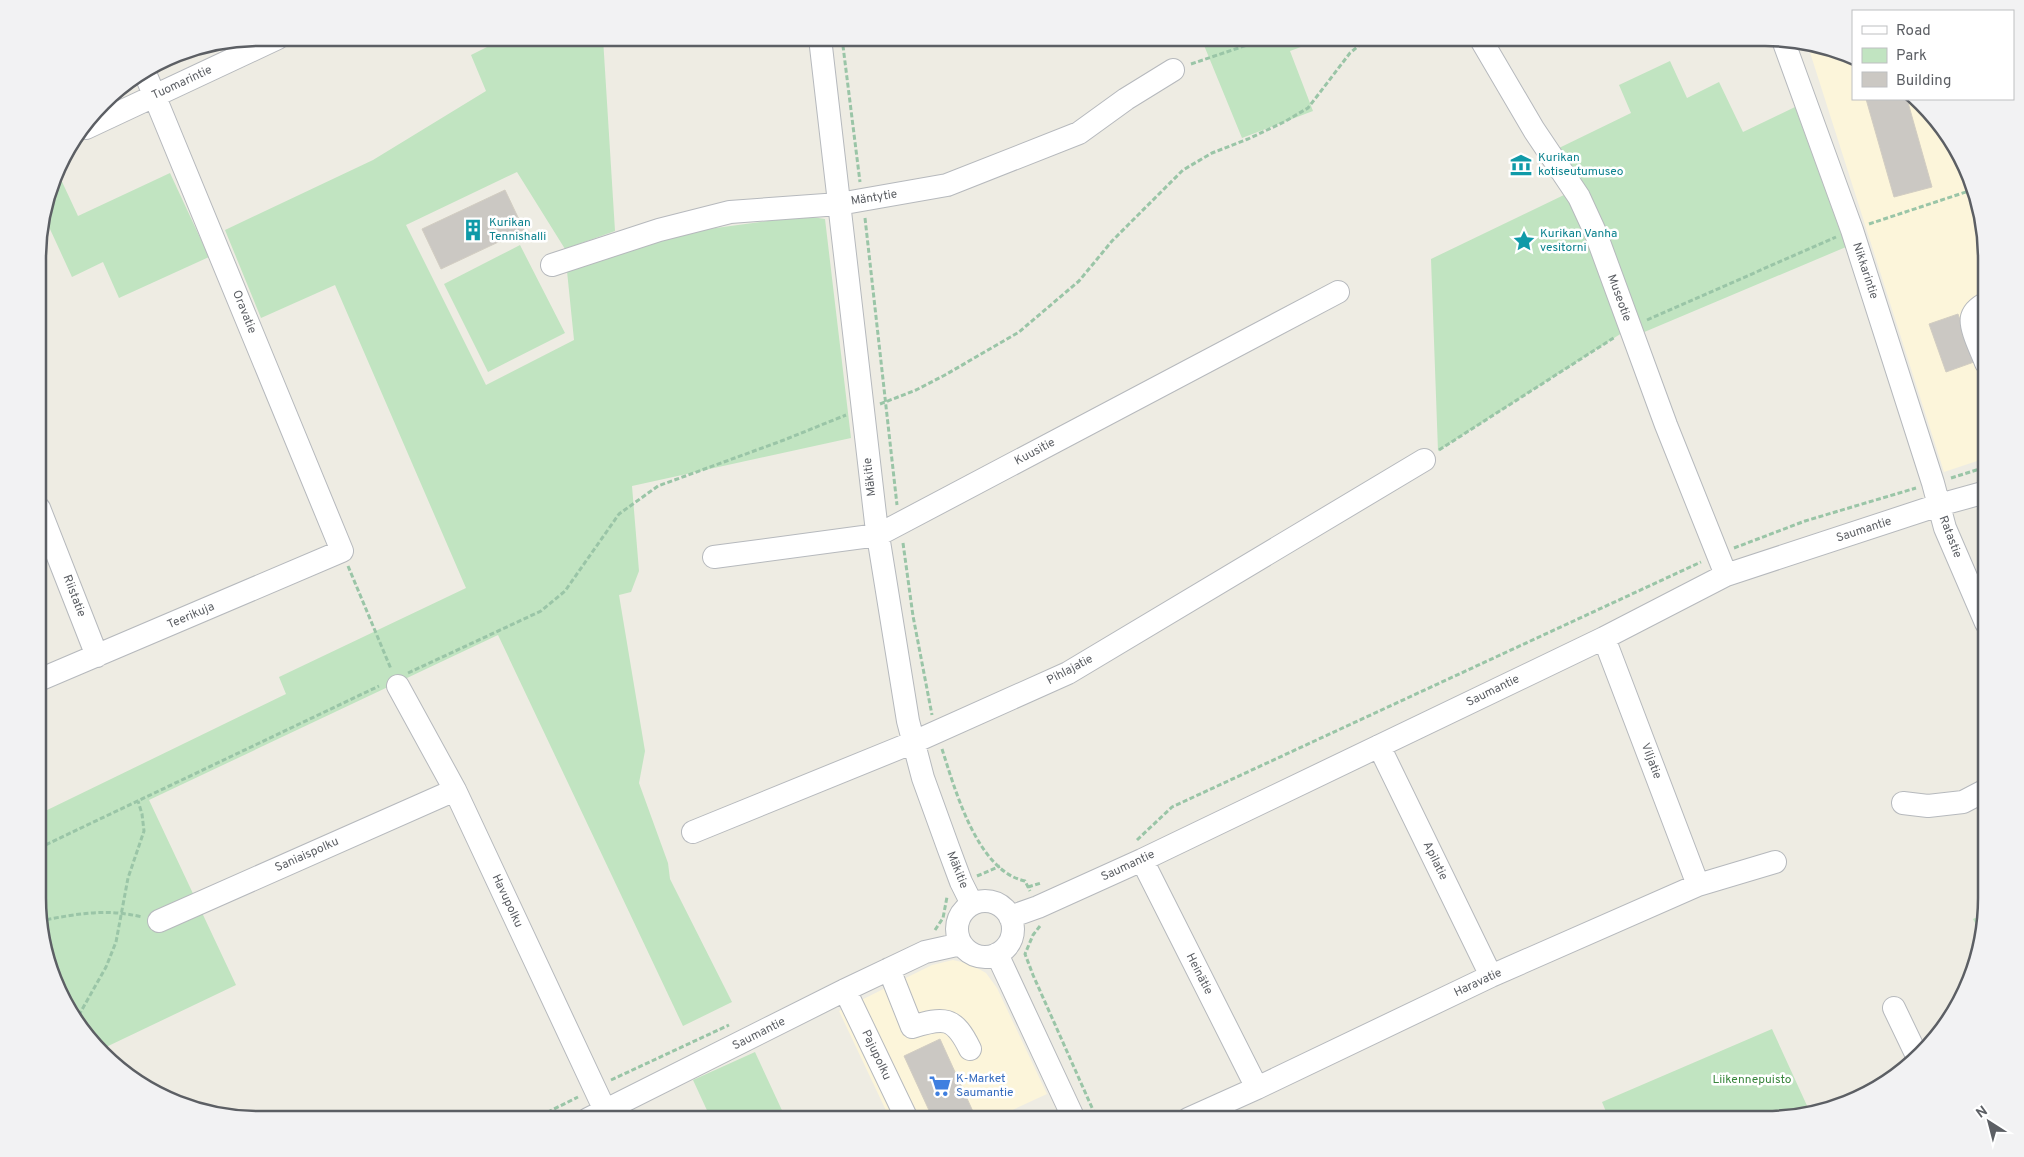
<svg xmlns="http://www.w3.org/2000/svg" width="2024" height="1157" viewBox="0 0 2024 1157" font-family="Overpass,sans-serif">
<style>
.commercial{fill:#fcf5da}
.green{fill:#c1e4c1}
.building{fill:#cbc8c3;stroke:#d2cdc2}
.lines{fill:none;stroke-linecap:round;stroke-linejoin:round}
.minor-casing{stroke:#b6b9bd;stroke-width:24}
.path{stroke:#9ac5a7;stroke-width:3;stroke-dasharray:5 2.5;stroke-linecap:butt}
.minor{stroke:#fff;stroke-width:22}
.labels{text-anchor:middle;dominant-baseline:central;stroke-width:5;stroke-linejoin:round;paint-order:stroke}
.street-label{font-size:12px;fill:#5c5f64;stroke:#fff}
.culture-label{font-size:12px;fill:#0d838f;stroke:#fff;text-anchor:start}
.shop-label{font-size:12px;fill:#366cbe;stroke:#fff;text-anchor:start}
.park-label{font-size:12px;fill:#39863d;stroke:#fff}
.rim{fill:none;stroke:#5c5f64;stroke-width:2.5}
</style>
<rect width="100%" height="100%" fill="#eeece3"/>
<path class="commercial" d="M 1807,43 L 1822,45 L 1853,58 L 1853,99 L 1909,99 L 1949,136 L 1975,188 L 1986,244 L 1986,458 L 1944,472 Z
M 953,960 L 970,964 L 986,973 L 997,988 L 1047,1094 L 993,1119 L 890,1119 L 839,1011 L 932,965 Z"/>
<path class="green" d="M 505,38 L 603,38 L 615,231 L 565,249 L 517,172 L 406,225 L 486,385 L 574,340 L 567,271 L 686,232 L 806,216 L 825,219 L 851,438 L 632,486 L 639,571 L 631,592 L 619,595 L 645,751 L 639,783 L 668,863 L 670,879 L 732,1002 L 683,1026 L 498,635 L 149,800 L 236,985 L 104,1048 L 75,1021 L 39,927 L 39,814 L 286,694 L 279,677 L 466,588 L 335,285 L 261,318 L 225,230 L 373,160 L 486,91 L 471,55 Z
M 1201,38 L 1325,38 L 1290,51 L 1313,111 L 1242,138 Z
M 1670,61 L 1687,98 L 1719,82 L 1743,132 L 1795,107 L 1846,247 L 1642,333 L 1559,148 L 1631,113 L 1619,85 Z
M 57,171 L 78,216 L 170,173 L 209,257 L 119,298 L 103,262 L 72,277 L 44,216 Z
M 1566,194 L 1625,331 L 1438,451 L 1431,259 Z
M 520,245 L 565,333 L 488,372 L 444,284 Z
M 1986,913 L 1980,932 L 1973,919 Z
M 1772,1029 L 1809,1110 L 1779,1119 L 1609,1119 L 1602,1102 Z
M 755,1052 L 786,1119 L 711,1119 L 693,1080 Z"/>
<path class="building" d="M 1866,99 L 1907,99 L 1932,187 L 1894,197 Z
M 505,190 L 524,230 L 441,269 L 422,229 Z
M 1958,314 L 1974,362 L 1946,372 L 1929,324 Z
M 940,1039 L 975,1116 L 969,1119 L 933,1119 L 904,1056 Z"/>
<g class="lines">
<g class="minor-casing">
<path id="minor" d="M 820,38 L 876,523 L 908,721 L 923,778 L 948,847 L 961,882 L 972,904
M 1480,38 L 1534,130 L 1579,197 L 1596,234 L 1666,425 L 1726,575
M 1783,40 L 1852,230 L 1933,483 L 1945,528 L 1986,623
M 86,128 L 278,38
M 552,265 L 659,230 L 730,212 L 839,204 L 947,185 L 1079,133 L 1126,99 L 1173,70
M 1986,303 C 1981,306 1974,310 1972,317 C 1969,327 1982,352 1986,363
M 39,508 L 97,656
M 714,557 L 878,535 L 1338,292
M 1604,638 L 1698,885
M 39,680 L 342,551 L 145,73
M 398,686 L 455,790 L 609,1119
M 1379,746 L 1491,976
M 1903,803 L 1928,806 L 1963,802 L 1986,790
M 693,832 L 914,742 L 1068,673 L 1424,460
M 1142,860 L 1257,1088
M957 929a28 28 0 1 1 56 0a28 28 0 1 1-56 0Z
M 1010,917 L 1038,907 L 1142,860 L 1604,638 L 1726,575 L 1939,505 L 1986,492
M 159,921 L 455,790
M 997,954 L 1074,1119
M 889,969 L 912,1027 C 944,1017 954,1016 970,1049
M 845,990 L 907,1119
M 1894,1008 L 1918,1058
M 588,1119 L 845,990 L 925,952 L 961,944
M 1188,1119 L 1257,1088 L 1491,976 L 1698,885 L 1775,862"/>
</g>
<path class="path" d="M 842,38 L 860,182
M 1191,64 L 1259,41 L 1351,38
M 865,218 L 897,505
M 1869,224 L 1975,189
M 1647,320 L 1836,237
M 880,404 L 916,390 L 945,375 L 1019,332 L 1079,281 L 1112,241 L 1183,170 L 1212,153 L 1248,139 L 1284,122 L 1308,108 L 1350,53 L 1368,38
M 1439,450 L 1615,337
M 1951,478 L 1986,467
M 903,543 L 913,616 L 932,715
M 1734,548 L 1805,521 L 1916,488
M 348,566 L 391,669
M 408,673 L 541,611 L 565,591 L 619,514 L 658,486 L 784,440 L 846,415
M 942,749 C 955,789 977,871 1025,881 L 1030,891
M 1137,840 L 1172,807 L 1701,562
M 39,848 L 379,686
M 977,876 L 1000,866
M 1028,887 L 1041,883
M 39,921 C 77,914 104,908 142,917
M 1040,926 L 1033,935 L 1025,954 L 1033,975 L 1097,1119
M 935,930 L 943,918 L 947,897
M 75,1022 L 106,967 L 116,942 L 128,878 L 144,831 L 142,814 L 138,801
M 611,1080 L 729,1025
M 534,1119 L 578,1097"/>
<use href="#minor" class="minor"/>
</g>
<defs>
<g id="museum-bare" transform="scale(1.725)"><path d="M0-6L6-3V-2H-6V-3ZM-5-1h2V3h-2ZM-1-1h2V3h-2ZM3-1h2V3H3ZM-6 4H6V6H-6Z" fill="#0f9aa8" stroke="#fff" stroke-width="2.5" paint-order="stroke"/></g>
<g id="building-bare" transform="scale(1.725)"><path d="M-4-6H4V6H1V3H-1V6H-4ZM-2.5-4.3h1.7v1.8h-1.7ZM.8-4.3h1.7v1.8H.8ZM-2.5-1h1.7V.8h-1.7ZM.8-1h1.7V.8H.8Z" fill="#0f9aa8" stroke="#fff" stroke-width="2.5" paint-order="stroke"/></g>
<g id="sight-bare" transform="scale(1.725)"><path d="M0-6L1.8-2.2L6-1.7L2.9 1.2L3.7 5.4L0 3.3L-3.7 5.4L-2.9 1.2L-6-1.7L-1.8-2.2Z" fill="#0f9aa8" stroke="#fff" stroke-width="2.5" paint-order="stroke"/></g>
<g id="supermarket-bare" transform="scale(1.725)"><path d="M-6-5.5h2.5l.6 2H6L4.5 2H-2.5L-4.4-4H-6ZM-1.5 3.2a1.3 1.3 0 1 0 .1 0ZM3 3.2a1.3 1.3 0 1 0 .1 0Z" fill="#3f7fe0" stroke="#fff" stroke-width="2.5" paint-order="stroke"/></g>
</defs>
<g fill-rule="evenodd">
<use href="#museum-bare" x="1521" y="165"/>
<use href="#building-bare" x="473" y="230"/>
<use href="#sight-bare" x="1524" y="241"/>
<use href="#supermarket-bare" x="940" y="1086"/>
</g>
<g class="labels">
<g class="street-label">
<text transform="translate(182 83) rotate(-25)">Tuomarintie</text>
<text transform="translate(874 198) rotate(-9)">Mäntytie</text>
<text transform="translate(1865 271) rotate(72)">Nikkarintie</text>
<text transform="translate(1619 298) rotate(70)">Museotie</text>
<text transform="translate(244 312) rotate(68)">Oravatie</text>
<text transform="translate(1035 452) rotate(-28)">Kuusitie</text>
<text transform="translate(870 477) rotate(-97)">Mäkitie</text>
<text transform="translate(1864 530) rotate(-18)">Saumantie</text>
<text transform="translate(1950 537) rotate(69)">Ratastie</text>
<text transform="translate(74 596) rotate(69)">Riistatie</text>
<text transform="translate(191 616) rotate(-23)">Teerikuja</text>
<text transform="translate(1070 670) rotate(-28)">Pihlajatie</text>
<text transform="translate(1493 691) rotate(-26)">Saumantie</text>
<text transform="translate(1651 761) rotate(69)">Viljatie</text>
<text transform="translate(307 855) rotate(-24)">Saniaispolku</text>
<text transform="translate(1435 861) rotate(64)">Apilatie</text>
<text transform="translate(1128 866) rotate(-25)">Saumantie</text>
<text transform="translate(957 870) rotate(68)">Mäkitie</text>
<text transform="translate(507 901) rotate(65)">Havupolku</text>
<text transform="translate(1199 974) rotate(63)">Heinätie</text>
<text transform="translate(1478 983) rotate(-25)">Haravatie</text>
<text transform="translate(759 1034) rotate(-27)">Saumantie</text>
<text transform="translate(876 1055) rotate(65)">Pajupolku</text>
</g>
<g class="culture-label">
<text x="1538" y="158">Kurikan<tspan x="1538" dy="14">kotiseutumuseo</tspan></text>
<text x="489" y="223">Kurikan<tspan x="489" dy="14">Tennishalli</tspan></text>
<text x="1540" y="234">Kurikan Vanha<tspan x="1540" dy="14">vesitorni</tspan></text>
</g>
<g class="shop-label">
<text x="956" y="1079">K-Market<tspan x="956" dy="14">Saumantie</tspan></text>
</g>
<g class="park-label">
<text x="1752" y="1080">Liikennepuisto</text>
</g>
</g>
<path d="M0 0H2024V1157H0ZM259 46H1765A213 213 0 0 1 1978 259V898A213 213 0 0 1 1765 1111H259A213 213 0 0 1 46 898V259A213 213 0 0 1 259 46Z" fill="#f2f2f3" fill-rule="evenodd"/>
<path class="rim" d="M259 46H1765A213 213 0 0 1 1978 259V898A213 213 0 0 1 1765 1111H259A213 213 0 0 1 46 898V259A213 213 0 0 1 259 46Z"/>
<rect x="1852" y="10" width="162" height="90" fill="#ffffff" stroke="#bebfc1"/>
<rect x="1862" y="26" width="25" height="8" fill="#ffffff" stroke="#bebfc1"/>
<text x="1896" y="35" font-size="15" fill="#5c5f64">Road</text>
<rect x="1862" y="48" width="25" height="15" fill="#c1e4c1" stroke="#bebfc1"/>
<text x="1896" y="60" font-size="15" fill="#5c5f64">Park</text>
<rect x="1862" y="72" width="25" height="15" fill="#cbc8c3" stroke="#bebfc1"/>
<text x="1896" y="85" font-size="15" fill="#5c5f64">Building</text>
<g transform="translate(1989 1122) rotate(324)" stroke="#ffffff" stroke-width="4" paint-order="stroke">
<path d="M0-4L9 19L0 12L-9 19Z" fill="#5c5f64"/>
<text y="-8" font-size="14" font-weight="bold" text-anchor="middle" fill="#5c5f64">N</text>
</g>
</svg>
